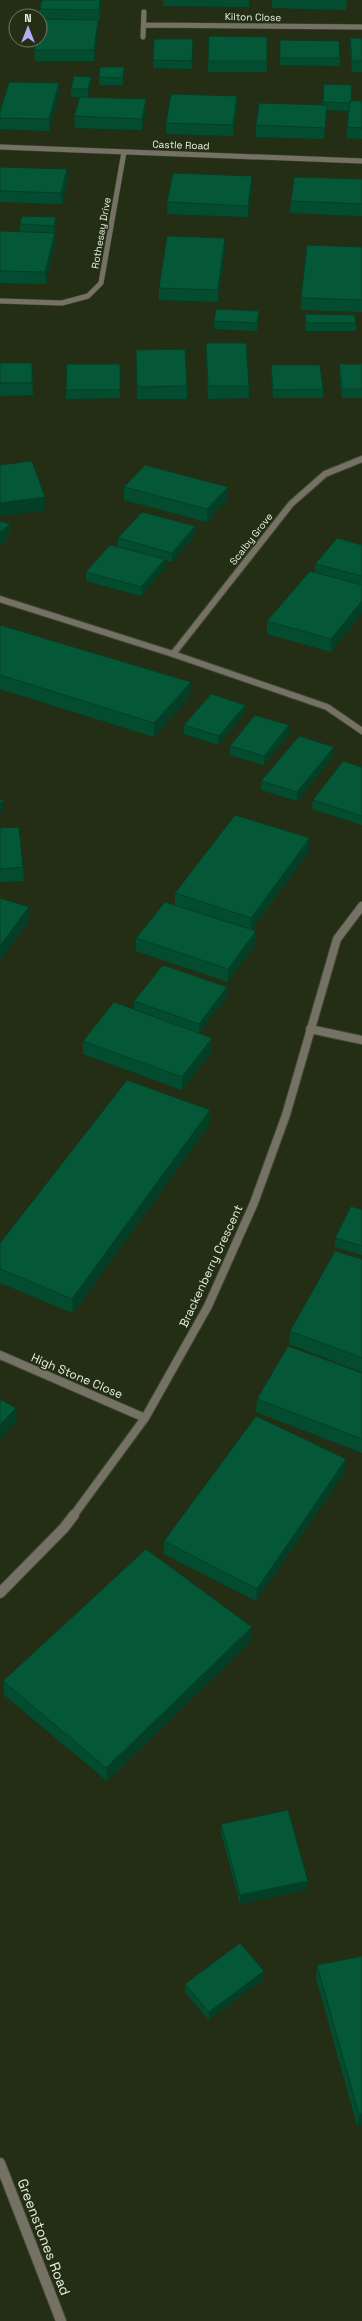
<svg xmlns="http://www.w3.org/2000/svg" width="362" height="2321" viewBox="0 0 362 2321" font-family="'Space Grotesk',sans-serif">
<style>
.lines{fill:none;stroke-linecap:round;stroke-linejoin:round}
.minor-far3-casing{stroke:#404931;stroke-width:6}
.minor-far2-casing{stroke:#404931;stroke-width:8}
.minor-far1-casing{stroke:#404931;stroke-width:10}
.minor-casing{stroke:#404931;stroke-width:12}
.tertiary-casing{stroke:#404931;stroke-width:12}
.minor-far3{stroke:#757165;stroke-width:5}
.minor-far2{stroke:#757165;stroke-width:6}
.minor-far1{stroke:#757165;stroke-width:8}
.minor{stroke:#757165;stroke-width:10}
.tertiary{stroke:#757165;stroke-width:10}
.wall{fill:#044c2f}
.shaded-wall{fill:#043e26}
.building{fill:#055837;stroke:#043e26}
.labels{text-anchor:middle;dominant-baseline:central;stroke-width:3;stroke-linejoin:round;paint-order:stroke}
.far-street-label{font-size:10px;fill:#e9f0e0;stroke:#242e15}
.street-label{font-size:12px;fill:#e9f0e0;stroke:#242e15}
.near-street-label{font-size:14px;fill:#e9f0e0;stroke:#242e15}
</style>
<rect width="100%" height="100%" fill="#242e15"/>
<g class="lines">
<g class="minor-far3-casing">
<path id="minor-far3" d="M 144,25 L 362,27
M 143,37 L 144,12
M 0,147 L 362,161
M 0,301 L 62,303 L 88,296 L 101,283 L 124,152"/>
</g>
<g class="minor-far2-casing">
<path id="minor-far2" d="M 0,599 L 173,654 L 327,707 L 362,731
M 173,654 L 291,504 L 325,474 L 362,459"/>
</g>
<g class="minor-far1-casing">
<path id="minor-far1" d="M 310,1029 L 362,1040
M 0,1355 L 145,1418
M 73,1516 L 145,1418 L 208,1306 L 254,1203 L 286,1115 L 337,939 L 362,906"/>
</g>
<g class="minor-casing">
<path id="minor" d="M 0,1593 L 64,1528 L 74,1515"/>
</g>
<g class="tertiary-casing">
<path id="tertiary" d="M 0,2163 L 61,2321"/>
</g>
<use href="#minor-far3" class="minor-far3"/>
<use href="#minor-far2" class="minor-far2"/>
<use href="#minor-far1" class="minor-far1"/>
<use href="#minor" class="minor"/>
<use href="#tertiary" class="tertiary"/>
</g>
<path class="wall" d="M 42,0 L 102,0 L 99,21 L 98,21 L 98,31 L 94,61 L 35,61 L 34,50 L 40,19 L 40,9 Z
M 163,0 L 249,0 L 249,7 L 163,6 Z
M 272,0 L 347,0 L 346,10 L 272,8 Z
M 350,38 L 362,38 L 362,72 L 352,72 L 350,49 Z
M 193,39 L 192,69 L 153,68 L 153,60 Z
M 280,40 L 340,58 L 340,66 L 280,65 Z
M 208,61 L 267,61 L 267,72 L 208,72 Z
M 124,75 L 123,85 L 99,85 L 99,77 Z
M 59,83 L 59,94 L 49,131 L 0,129 L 0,112 Z
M 91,84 L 88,97 L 71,97 L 71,89 Z
M 324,84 L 351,101 L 362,101 L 362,139 L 346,138 L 349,111 L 326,110 L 324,139 L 256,137 L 256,125 L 322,105 Z
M 146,99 L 146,111 L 142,130 L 75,128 L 74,116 Z
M 237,107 L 233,136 L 166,134 L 166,123 Z
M 0,167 L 67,169 L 68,181 L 62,204 L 0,202 Z
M 362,179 L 362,216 L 290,213 L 291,201 Z
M 252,188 L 248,217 L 167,214 L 167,202 Z
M 56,217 L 56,225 L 55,233 L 55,244 L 46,284 L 0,283 L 0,231 L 20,232 L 20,224 Z
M 362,247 L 362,312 L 301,310 L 301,298 Z
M 225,250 L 218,302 L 159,300 L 159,288 Z
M 305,314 L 356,323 L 356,331 L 305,331 Z
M 258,319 L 257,331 L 214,329 L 214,321 Z
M 206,343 L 249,386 L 249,398 L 208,399 L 206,355 Z
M 136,350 L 187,386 L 187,399 L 137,399 Z
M 0,363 L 32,363 L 33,395 L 0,396 Z
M 120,364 L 120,398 L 66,399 L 66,390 Z
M 339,364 L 362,364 L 362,398 L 342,398 L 339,373 Z
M 271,365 L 323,389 L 323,398 L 273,398 L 271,374 Z
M 124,487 L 227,500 L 207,522 L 124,500 Z
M 195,535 L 172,562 L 165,560 L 165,568 L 141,596 L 86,581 L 86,572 L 118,547 L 118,538 Z
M 362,545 L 362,613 L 331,652 L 267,634 L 267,621 L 315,572 L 315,564 Z
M 0,625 L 190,696 L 154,737 L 0,689 Z
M 245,705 L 244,714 L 218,745 L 184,734 L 184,725 Z
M 289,734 L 264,765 L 230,755 L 230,746 Z
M 334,756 L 297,801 L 261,790 L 261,781 Z
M 362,767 L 362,825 L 312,809 L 313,800 Z
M 0,828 L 23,867 L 24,881 L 0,882 Z
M 310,838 L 309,851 L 252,930 L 256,931 L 256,944 L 228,982 L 136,951 L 136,938 L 175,905 L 175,893 Z
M 227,987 L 227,996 L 199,1033 L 212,1051 L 182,1090 L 83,1054 L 83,1041 L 134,1010 L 134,1001 Z
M 210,1124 L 73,1313 L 0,1283 L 0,1243 Z
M 362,1210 L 362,1255 L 335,1247 L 335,1238 Z
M 362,1259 L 362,1372 L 289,1344 L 290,1331 Z
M 362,1373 L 362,1453 L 256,1412 L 257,1399 Z
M 345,1472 L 256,1601 L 164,1554 L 164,1541 Z
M 251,1641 L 107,1781 L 4,1695 L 3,1681 Z
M 221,1824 L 308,1881 L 308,1889 L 240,1904 L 221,1833 Z
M 317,1965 L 362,2125 L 357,2126 L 316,1978 Z
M 263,1979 L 209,2020 L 185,1992 L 185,1984 Z"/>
<path class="shaded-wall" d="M 100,0 L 102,0 L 99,21 L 99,10 Z
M 98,20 L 98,31 L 94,61 L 94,50 Z
M 124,67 L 124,75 L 123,85 L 123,78 Z
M 91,77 L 91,84 L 88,97 L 88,89 Z
M 59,83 L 59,94 L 49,131 L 49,119 Z
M 237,96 L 237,107 L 233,136 L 233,125 Z
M 146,99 L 146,111 L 142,130 L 142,119 Z
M 67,169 L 68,181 L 62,204 L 61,193 Z
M 252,176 L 252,188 L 248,217 L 248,206 Z
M 56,217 L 56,225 L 54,234 L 54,226 Z
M 55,233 L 55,244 L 46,284 L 45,272 Z
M 225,238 L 225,250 L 218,302 L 218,290 Z
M 259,311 L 258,319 L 257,331 L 257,323 Z
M 228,487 L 227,500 L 207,522 L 207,509 Z
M 45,497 L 46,510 L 0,516 L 0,503 Z
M 10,524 L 10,537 L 0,546 L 0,533 Z
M 195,526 L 195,535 L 172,562 L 172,553 Z
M 165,559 L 165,568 L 141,596 L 141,587 Z
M 362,601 L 362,613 L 331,652 L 331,639 Z
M 191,682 L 190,696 L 154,737 L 154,723 Z
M 245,705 L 244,714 L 218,745 L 219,736 Z
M 289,725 L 289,734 L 264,765 L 264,756 Z
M 334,747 L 334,756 L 297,801 L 297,792 Z
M 4,801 L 4,810 L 0,812 L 0,803 Z
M 310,838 L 309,851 L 251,931 L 251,918 Z
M 29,907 L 30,920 L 0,960 L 0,946 Z
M 256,931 L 256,944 L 228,982 L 228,969 Z
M 227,987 L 227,996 L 199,1033 L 199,1024 Z
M 212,1038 L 212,1051 L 182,1090 L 182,1077 Z
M 210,1110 L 210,1124 L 73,1313 L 72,1299 Z
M 16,1408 L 17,1421 L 0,1439 L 0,1425 Z
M 346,1459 L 345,1472 L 256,1601 L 257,1589 Z
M 252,1627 L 251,1641 L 107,1781 L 106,1768 Z
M 308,1881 L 308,1889 L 240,1904 L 240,1895 Z
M 264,1971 L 263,1979 L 209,2020 L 209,2012 Z
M 362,2114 L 362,2125 L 357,2126 L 359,2115 Z"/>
<path class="building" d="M 42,0 L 100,0 L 99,10 L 40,9 Z
M 40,19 L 98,20 L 94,50 L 34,50 L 36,40 L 40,40 Z
M 209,36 L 267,37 L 267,61 L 208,61 Z
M 350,38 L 362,38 L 362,61 L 352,61 Z
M 154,39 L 193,39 L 192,61 L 153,60 Z
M 280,40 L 339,41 L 340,58 L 280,58 Z
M 100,67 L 124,67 L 123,78 L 99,77 Z
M 74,76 L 91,77 L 88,89 L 71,89 Z
M 9,82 L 59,83 L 49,119 L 0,118 L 0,112 Z
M 324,84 L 352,85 L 351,101 L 350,101 L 350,103 L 323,102 Z
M 171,94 L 237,96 L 233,125 L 166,123 Z
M 80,97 L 146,99 L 142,119 L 74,116 Z
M 350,101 L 362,101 L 362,128 L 347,127 Z
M 259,103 L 327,105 L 325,128 L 256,125 Z
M 0,167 L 67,169 L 61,193 L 0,191 Z
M 173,173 L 252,176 L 248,206 L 167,202 Z
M 294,177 L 362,179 L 362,204 L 291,201 Z
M 22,216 L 56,217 L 54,226 L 20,224 Z
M 0,231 L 55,233 L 45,272 L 0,271 Z
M 167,236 L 225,238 L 218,290 L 159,288 Z
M 307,245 L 362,247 L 362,300 L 301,298 Z
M 216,309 L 259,311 L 257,323 L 214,321 Z
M 305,314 L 355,315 L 356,323 L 306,323 Z
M 206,343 L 246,343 L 249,386 L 208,386 Z
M 185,349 L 187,386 L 137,387 L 136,350 Z
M 0,363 L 32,363 L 32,383 L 0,383 Z
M 67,364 L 120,364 L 120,390 L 66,390 Z
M 339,364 L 362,364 L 362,389 L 342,389 Z
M 271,365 L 320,365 L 323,389 L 273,390 Z
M 32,461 L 45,497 L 0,503 L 0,465 Z
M 145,465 L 228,487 L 207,509 L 124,487 Z
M 142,512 L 195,526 L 172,553 L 118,538 Z
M 0,521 L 10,524 L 0,533 Z
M 337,538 L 362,545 L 362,576 L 315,564 Z
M 110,545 L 165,559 L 141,587 L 86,572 Z
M 310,571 L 362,585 L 362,601 L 331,639 L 267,621 Z
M 0,625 L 191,682 L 154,723 L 0,675 Z
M 211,694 L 245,705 L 219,736 L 184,725 Z
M 255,715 L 289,725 L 264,756 L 230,746 Z
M 299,736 L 334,747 L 297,792 L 261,781 Z
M 343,761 L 362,767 L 362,816 L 313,800 Z
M 0,798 L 4,801 L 0,803 Z
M 235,815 L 310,838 L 251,918 L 175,893 Z
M 19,827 L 23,867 L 0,869 L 0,828 Z
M 0,898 L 29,907 L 0,946 Z
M 165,902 L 256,931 L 228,969 L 136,938 Z
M 163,965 L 227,987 L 199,1024 L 134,1001 Z
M 114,1002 L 212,1038 L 182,1077 L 83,1041 Z
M 127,1080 L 210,1110 L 72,1299 L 0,1269 L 0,1243 Z
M 351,1206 L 362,1210 L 362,1246 L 335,1238 Z
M 335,1251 L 362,1259 L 362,1358 L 290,1331 Z
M 288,1346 L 362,1373 L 362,1439 L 257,1399 Z
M 0,1399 L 16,1408 L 0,1425 Z
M 256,1416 L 346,1459 L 257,1589 L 164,1541 Z
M 146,1549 L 252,1627 L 106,1768 L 3,1681 Z
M 288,1810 L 308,1881 L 240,1895 L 221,1824 Z
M 240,1943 L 264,1971 L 209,2012 L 185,1984 Z
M 362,1956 L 362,2114 L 359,2115 L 317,1965 Z"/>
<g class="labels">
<g class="far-street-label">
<text transform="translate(253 17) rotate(1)">Kilton Close</text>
<text transform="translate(181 145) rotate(2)">Castle Road</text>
<text transform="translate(101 233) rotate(-80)">Rothesay Drive</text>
<text transform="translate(251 539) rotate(-52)">Scalby Grove</text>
</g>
<g class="street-label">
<text transform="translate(211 1266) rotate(-65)">Brackenberry Crescent</text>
<text transform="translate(77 1376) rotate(23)">High Stone Close</text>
</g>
<g class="near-street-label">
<text transform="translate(44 2237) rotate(69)">Greenstones Road</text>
</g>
</g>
<g transform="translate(28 28)"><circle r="19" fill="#242e15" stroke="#737c66"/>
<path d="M0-3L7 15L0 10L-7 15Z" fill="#b6acf8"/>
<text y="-6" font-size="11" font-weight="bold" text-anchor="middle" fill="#e9f0e0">N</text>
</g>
</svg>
